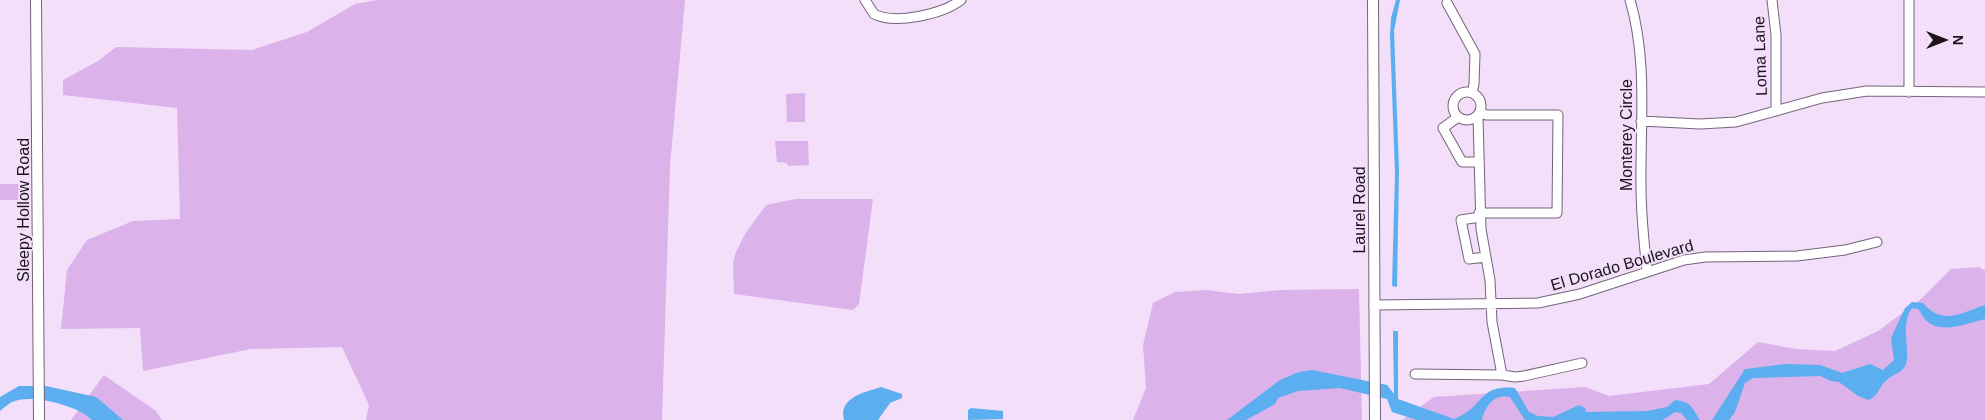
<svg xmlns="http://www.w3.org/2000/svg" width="1985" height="420" viewBox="0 0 1985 420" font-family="Helvetica,sans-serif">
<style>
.green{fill:#dbb2ea}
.water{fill:#5baef0}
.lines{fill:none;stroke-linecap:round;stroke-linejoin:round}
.minor-casing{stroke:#74637a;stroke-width:11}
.tertiary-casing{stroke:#74637a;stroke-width:12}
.minor{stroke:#fff;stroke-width:9}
.tertiary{stroke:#fff;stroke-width:10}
.labels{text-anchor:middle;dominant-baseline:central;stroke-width:4;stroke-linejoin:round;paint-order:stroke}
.street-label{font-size:16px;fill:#1a131c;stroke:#f3dffa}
</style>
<rect width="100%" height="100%" fill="#f3dffa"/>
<path class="green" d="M 378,0 L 685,0 L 670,166 L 662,420 L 366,420 L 369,405 L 342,347 L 251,349 L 143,371 L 140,328 L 61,329 L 67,270 L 87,240 L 133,221 L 180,219 L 177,108 L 63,95 L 63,80 L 98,61 L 116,47 L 252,50 L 307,32 L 355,4 Z
M 805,93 L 805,122 L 787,122 L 786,94 Z
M 775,141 L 808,141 L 809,165 L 788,166 L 787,163 L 777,162 Z
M 0,184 L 29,184 L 28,200 L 0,200 Z
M 796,199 L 873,199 L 859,304 L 853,310 L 734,294 L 733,262 L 736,252 L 745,234 L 766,205 Z
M 1979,267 L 1985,271 L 1985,420 L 1402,420 L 1434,397 L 1585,387 L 1609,396 L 1709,384 L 1758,342 L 1796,349 L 1835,351 L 1878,331 L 1920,300 L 1951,269 Z
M 1359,289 L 1362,420 L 1133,420 L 1146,388 L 1143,345 L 1153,303 L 1175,292 L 1206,290 L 1239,294 L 1281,290 Z
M 104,375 L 156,411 L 162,420 L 71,420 Z"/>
<path class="water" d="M 1396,0 L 1400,0 L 1394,31 L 1399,170 L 1397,287 L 1392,286 L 1395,174 L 1390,36 L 1391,18 Z
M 1912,302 L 1923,303 C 1942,326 1961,313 1985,305 L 1985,319 C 1968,323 1943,334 1928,322 C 1924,319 1921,313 1918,309 L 1912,308 C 1898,326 1914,358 1903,369 C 1899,374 1891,375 1887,380 C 1878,387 1881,393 1869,400 L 1858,396 L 1839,382 L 1831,381 L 1820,376 L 1753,378 L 1745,383 L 1735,412 L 1729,420 L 1712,420 L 1745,369 L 1786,364 L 1820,365 L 1842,373 L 1870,364 L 1883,370 L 1894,360 L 1891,338 L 1905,308 Z
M 1393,331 L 1398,331 L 1398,399 L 1454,419 C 1485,407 1478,384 1515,388 L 1529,412 L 1538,416 L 1553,417 L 1579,405 L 1585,408 L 1586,412 L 1647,411 L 1667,407 L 1675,400 C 1692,402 1692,408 1700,420 L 1687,420 L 1681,413 L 1675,412 L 1663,420 L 1525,420 L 1510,397 C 1495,393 1485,406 1482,420 L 1417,420 L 1392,412 L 1387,399 L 1340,388 L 1298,391 L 1278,398 L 1275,404 L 1246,420 L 1227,420 L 1280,380 L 1299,372 L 1312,370 L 1387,385 L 1394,394 Z
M 19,386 L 46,386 L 96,397 L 123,420 L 92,420 C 79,406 31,393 12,402 C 8,404 4,408 0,411 L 0,397 Z
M 881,387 L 902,394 L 902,398 L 890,403 L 878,420 L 844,420 C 838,397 866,392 881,387 Z
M 971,408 L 1003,411 L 1003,419 L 968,420 L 968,410 Z"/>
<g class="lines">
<g class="minor-casing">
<path id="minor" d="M 865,0 L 874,14 C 895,25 943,14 961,0
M 1630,0 C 1648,61 1640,125 1641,187 C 1641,215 1644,243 1647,271
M 1772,0 L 1776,35 L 1776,111
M 1909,0 L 1909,92
M 1447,3 L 1475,54 L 1474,84 L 1472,93
M1453 106a14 14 0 1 1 28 0a14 14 0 1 1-28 0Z
M 1458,117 L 1443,128 L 1462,162 L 1478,162
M 1641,121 L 1700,124 L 1736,122 L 1822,98 L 1867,91 L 1985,92
M 1479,213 L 1557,213 L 1558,115 L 1486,115 L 1480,112
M 1480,217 L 1461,220 L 1469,259 L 1486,257
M 1374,305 L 1538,303 L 1580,294 L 1684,260 L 1705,257 L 1797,256 L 1845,250 L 1877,242
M 1415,374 L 1502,375 L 1492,322 L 1490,280 L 1481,229 L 1478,116
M 1502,375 L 1515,377 L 1524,376 L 1582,363"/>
</g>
<g class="tertiary-casing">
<path id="tertiary" d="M 36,0 L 39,420
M 1373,0 L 1375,420"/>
</g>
<use href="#minor" class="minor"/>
<use href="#tertiary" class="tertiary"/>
</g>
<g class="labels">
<g class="street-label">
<text transform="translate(1760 56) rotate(-92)">Loma Lane</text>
<text transform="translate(1626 135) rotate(-90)">Monterey Circle</text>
<text transform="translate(23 210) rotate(-90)">Sleepy Hollow Road</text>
<text transform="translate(1359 210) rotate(-90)">Laurel Road</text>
<text transform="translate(1622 265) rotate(-16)">El Dorado Boulevard</text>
</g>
</g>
<g transform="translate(1945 40) rotate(90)" stroke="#f3dffa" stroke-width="4" paint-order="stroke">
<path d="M0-4L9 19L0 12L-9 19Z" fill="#1a131c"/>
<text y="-8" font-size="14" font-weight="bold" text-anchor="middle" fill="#1a131c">N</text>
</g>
</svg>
